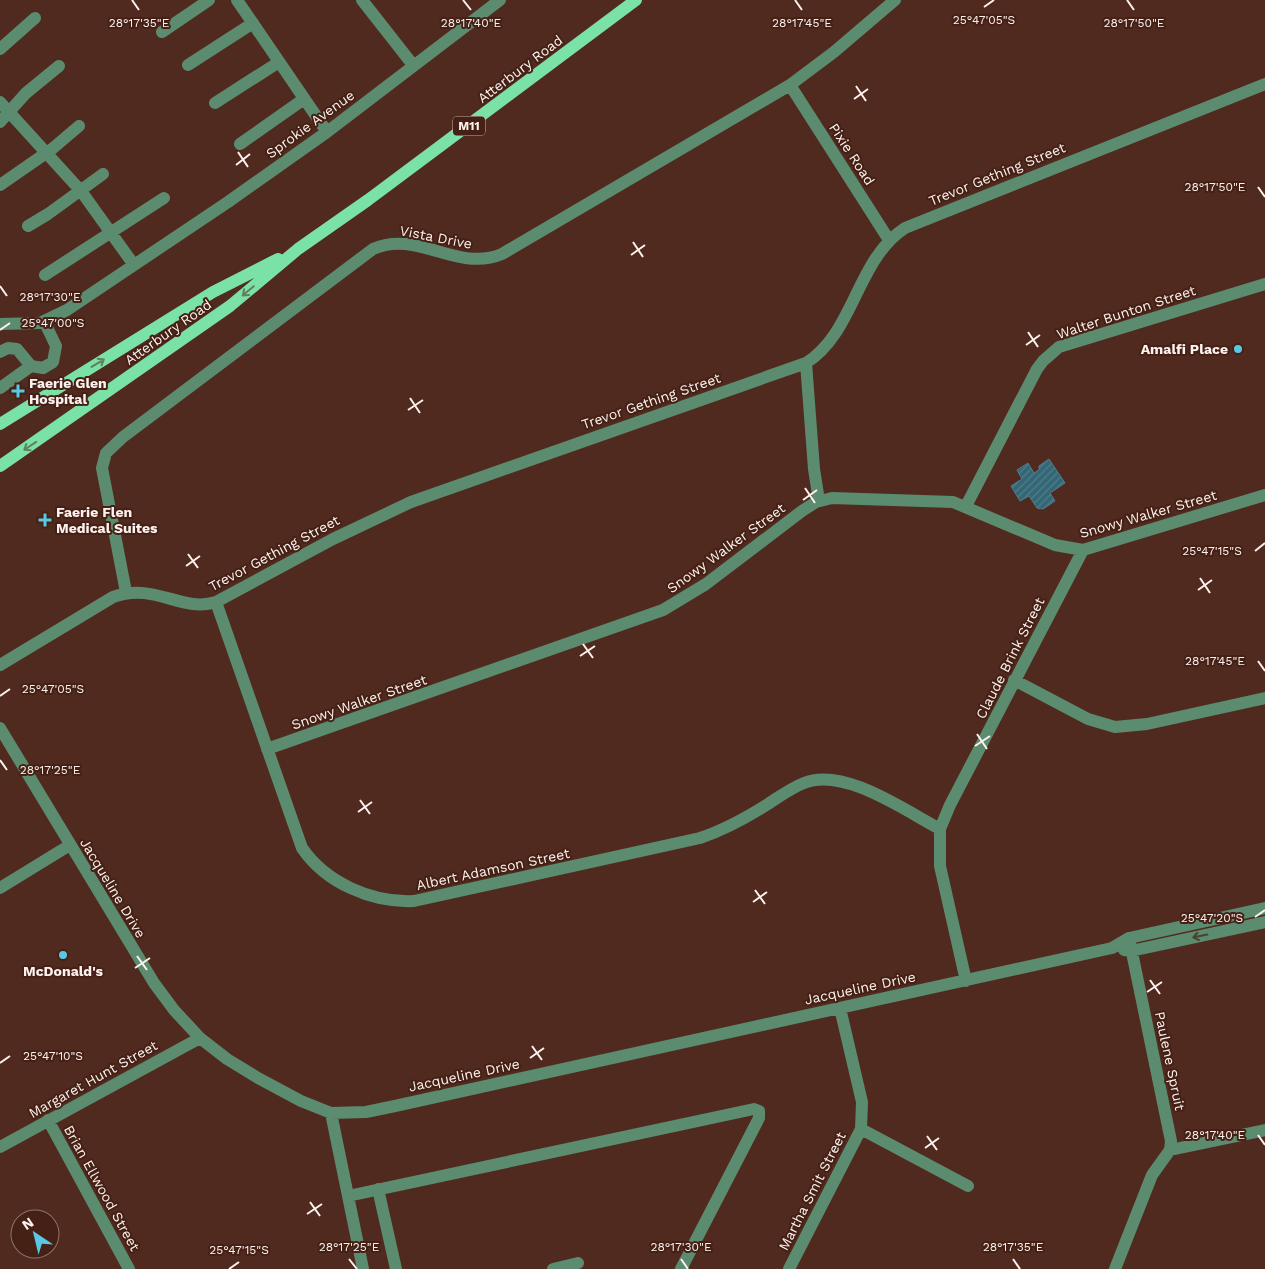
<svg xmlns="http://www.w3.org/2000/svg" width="1265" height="1269" viewBox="0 0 1265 1269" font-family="'Work Sans',sans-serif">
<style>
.building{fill:url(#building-hatch);stroke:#4c7f8e}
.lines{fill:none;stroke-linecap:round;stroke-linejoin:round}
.minor{stroke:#5c8c6f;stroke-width:12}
.major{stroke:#7ae1a7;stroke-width:12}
.oneway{stroke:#60805e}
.oneway2{stroke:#4c4030}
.ticks{fill:none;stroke:#fdf2ef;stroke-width:2}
.poi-dot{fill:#59c8e5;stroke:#452015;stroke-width:2}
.labels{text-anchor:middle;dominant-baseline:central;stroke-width:4;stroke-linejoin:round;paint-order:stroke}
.shield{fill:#452015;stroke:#c6b3ae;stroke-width:1}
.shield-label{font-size:12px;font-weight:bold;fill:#fdf2ef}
.street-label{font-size:14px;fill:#fdf2ef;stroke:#452015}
.poi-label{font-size:14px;font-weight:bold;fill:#fdf2ef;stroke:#452015;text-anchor:start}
.ticks-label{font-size:12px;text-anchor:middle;fill:#fdf2ef;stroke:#452015;stroke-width:4;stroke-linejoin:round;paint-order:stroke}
</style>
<defs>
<pattern id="building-hatch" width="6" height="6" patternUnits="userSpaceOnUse" patternTransform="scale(1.25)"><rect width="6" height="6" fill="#336775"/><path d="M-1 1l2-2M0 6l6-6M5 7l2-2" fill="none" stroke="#517d89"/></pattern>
</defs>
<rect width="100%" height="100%" fill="#502a1f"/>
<path class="building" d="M 1049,459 L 1065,483 L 1050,493 L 1055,501 L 1043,509 L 1037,508 L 1029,496 L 1020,501 L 1011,486 L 1022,479 L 1017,470 L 1028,463 L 1034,473 L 1039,470 L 1039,466 Z"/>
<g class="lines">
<path class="minor" d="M 237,0 L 327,132
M 362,0 L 413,65
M 162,32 L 209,0
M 0,49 L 35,18
M 188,65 L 253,23
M 790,85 L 889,240
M 0,102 L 81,191 L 134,265
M 215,103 L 279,62
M 0,122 L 26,93 L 59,66
M 240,144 L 304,99
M 0,185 L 52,149 L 79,126
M 28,226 L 48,214 L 103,174
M 45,275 L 164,198
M 0,324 L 40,323 L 67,310 L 228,202 L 327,132 L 500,0
M 0,352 L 8,348 L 17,349 L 31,366
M 806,363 L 814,469 L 819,501
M 0,388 L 31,366 L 43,368 L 53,362 L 56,346 L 44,321
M 966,506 L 1037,369 L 1043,361 L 1059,347 L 1265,284
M 126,592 L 102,468 L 106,453 L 123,437 L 373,249 C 417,229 457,273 502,254 L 790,85 L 834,52 L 895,0
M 216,602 L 302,848 C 326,883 372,903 414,901 L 700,838 C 724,830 746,818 768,804 C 779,797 791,788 804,783 C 844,767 904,810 940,829
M 0,665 L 113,597 C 156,582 181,613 216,602 L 333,539 L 411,502 L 806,363 C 855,332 856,260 905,228 L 1265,84
M 1014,680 L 1088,719 L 1115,727 L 1147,724 L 1265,698
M 0,728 L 154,983 L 174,1010 L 200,1038 L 227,1059 L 258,1078 L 301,1101 L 331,1113 L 366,1112 L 395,1106 L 1112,948 L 1129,938 L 1265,908
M 267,749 L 663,610 L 706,584 L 802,511 L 816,502 L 832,498 L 953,502 L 1055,545 L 1083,550 L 1265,495
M 0,888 L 70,845
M 1124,950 L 1131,951 L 1265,922
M 966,981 L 940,866 L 940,829 L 950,805 L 1083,550
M 331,1113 L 363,1269
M 48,1120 L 129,1269
M 861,1129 L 968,1186
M 0,1147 L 200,1038
M 1170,1150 L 1265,1130
M 378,1189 L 396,1269
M 348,1196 L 754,1109 L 759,1111 L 759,1118 L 681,1269
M 553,1269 L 578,1263
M 789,1269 L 861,1129 L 862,1102 L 840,1008
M 1115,1269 L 1152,1175 L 1170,1150 L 1171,1141 L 1129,938"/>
<path class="major" d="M 0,424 L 213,292 L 278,259
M 0,466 L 230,306 L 298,249 L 368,200 L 636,0"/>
</g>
<defs><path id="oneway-shaft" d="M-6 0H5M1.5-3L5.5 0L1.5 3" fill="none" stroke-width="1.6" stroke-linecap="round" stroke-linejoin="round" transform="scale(1.25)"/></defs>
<g class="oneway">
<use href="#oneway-shaft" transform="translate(248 291) rotate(140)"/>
<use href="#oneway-shaft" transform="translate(98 363) rotate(-31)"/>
<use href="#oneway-shaft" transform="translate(30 446) rotate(146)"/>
</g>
<use class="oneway2" href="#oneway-shaft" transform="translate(1200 936) rotate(168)"/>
<path class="ticks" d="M 132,0 L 139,10M 463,0 L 471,10M 795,0 L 802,10M 1127,0 L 1134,10M 984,7 L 994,0M 856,86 L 866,101M 854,99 L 868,89M 238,152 L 248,167M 236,165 L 250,154M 1258,187 L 1265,197M 633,242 L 643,257M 631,255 L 645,245M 0,286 L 7,296M 0,330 L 10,323M 1028,332 L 1038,347M 1026,345 L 1040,335M 410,398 L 420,413M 408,410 L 423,400M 805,488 L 815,503M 803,500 L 817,490M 1255,551 L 1265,543M 188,554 L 198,568M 186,566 L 200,556M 1200,578 L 1210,593M 1198,590 L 1212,580M 583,644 L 593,658M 580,656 L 595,646M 1258,661 L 1265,671M 0,696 L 10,689M 977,734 L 987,749M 975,746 L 990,736M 0,760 L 7,770M 360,800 L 370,814M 358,812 L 372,802M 755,890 L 765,904M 753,902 L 767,892M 1255,917 L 1265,910M 137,956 L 147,970M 135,968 L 150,958M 1150,980 L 1160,994M 1147,992 L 1162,982M 532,1046 L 542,1060M 530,1058 L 544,1048M 0,1063 L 10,1056M 1258,1135 L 1265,1145M 927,1136 L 937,1150M 925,1148 L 939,1138M 310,1202 L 320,1216M 307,1214 L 322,1204M 349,1259 L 357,1269M 681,1259 L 688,1269M 1013,1259 L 1020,1269M 229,1269 L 239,1262"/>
<g class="poi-dot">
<circle cx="1238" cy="349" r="5"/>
<path d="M15.5 383.5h5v5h5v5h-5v5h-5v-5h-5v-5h5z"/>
<path d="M42.5 512.5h5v5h5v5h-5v5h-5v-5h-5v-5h5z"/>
<circle cx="63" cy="955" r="5"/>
</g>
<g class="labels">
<rect class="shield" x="453" y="116.5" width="32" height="19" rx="4"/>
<g class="shield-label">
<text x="469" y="126">M11</text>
</g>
<g class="street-label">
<text transform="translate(520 69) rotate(-37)">Atterbury Road</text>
<text transform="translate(310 124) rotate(-36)">Sprokie Avenue</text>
<text transform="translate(852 154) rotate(57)">Pixie Road</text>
<text transform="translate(997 174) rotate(-22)">Trevor Gething Street</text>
<text transform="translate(436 237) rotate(11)">Vista Drive</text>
<text transform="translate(1126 312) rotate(-18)">Walter Bunton Street</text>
<text transform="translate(168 332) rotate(-35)">Atterbury Road</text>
<text transform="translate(651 401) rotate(-19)">Trevor Gething Street</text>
<text transform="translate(1148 514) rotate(-16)">Snowy Walker Street</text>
<text transform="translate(726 548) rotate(-36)">Snowy Walker Street</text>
<text transform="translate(274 553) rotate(-28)">Trevor Gething Street</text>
<text transform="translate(1010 658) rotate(-63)">Claude Brink Street</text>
<text transform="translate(359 702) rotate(-19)">Snowy Walker Street</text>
<text transform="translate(493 869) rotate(-12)">Albert Adamson Street</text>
<text transform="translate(113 888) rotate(59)">Jacqueline Drive</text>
<text transform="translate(860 988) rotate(-12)">Jacqueline Drive</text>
<text transform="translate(1170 1061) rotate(78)">Paulene Spruit</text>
<text transform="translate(464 1075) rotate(-12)">Jacqueline Drive</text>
<text transform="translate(93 1079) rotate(-29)">Margaret Hunt Street</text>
<text transform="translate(102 1188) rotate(61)">Brian Ellwood Street</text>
<text transform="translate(812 1191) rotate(-63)">Martha Smit Street</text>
</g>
<g class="poi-label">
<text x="1228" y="349" text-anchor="end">Amalfi Place</text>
<text x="29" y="383">Faerie Glen<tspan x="29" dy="16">Hospital</tspan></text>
<text x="56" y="512">Faerie Flen<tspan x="56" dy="16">Medical Suites</tspan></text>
<text x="63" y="971" text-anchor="middle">McDonald's</text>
</g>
</g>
<g class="ticks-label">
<text x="984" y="24">25°47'05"S</text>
<text x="1134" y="27">28°17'50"E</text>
<text x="139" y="27">28°17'35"E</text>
<text x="471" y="27">28°17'40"E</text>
<text x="802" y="27">28°17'45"E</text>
<text x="1215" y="191">28°17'50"E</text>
<text x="50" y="301">28°17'30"E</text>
<text x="53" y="327">25°47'00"S</text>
<text x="1212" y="555">25°47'15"S</text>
<text x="1215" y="665">28°17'45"E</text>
<text x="53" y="693">25°47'05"S</text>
<text x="50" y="774">28°17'25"E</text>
<text x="1212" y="922">25°47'20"S</text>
<text x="53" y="1060">25°47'10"S</text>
<text x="1215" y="1139">28°17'40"E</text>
<text x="349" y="1251">28°17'25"E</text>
<text x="681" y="1251">28°17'30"E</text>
<text x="1013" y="1251">28°17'35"E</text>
<text x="239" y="1254">25°47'15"S</text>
</g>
<g transform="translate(35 1234) rotate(325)"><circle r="24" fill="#452015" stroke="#8f746c"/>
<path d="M0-4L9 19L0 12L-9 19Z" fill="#59c8e5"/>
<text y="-8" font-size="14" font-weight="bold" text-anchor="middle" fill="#fdf2ef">N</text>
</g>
</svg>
